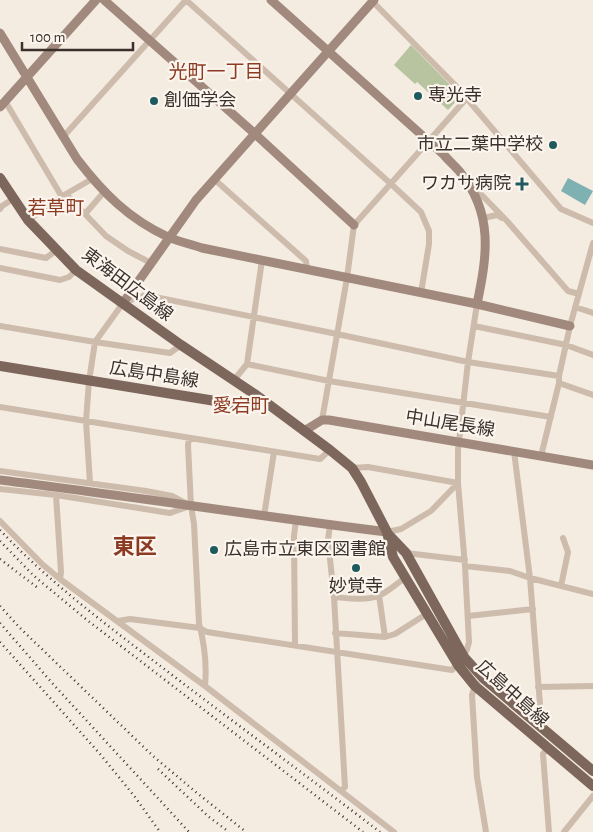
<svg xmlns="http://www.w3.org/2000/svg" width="593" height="832" viewBox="0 0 593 832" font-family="'Alegreya Sans','Noto Sans JP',sans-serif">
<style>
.green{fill:#b8c4a0}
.water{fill:#7fb0b2}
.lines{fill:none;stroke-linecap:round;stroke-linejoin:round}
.street{stroke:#cdbbac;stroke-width:6}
.secondary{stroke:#a18a7d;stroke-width:9}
.primary{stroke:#7d675c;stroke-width:10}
.rail{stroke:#3b302b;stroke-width:2.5;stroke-dasharray:1 4;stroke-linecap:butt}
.poi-dot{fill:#1f5a5e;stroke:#fbf5ee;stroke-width:2}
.labels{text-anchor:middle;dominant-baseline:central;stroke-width:4.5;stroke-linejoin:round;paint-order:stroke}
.poi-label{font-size:18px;fill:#3b302b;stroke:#fbf5ee;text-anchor:start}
.street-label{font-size:18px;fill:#3b302b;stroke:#fbf5ee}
.neighbourhood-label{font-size:19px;fill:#8c3b22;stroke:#fbf5ee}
.district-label{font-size:22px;font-weight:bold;fill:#8c3b22;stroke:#fbf5ee}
</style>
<rect width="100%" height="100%" fill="#f4ebe1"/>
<path class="green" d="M 411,45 L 459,94 L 459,98 L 448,110 L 417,82 L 415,84 L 394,65 Z"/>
<path class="water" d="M 568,178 L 593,191 L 585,205 L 561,191 Z"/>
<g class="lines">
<path class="street" d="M 186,0 L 390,183 L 421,212 L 429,231 L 429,244 L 421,293
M 371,0 L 457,87 L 561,209 L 593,223
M 5,101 L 62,197
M 63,137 L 186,0
M 214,179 L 306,261 L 307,270
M 471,184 L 507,221 L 568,291 L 579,294
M 66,194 L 106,236 L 128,251 L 151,263
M 0,209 L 2,206 L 13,199
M 85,214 L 104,192
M 483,218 L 497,215 L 502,218
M 28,220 L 66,194 L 92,179
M 593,243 L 570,326 L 559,376 L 559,383 L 593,395
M 0,249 L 46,258 L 57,250
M 0,268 L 60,280 L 69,277 L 76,270
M 575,307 L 593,313
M 0,326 L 95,342 L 170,353 L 181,345
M 474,326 L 566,345 L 593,355
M 247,364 L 329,381 L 551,417
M 234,380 L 247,364 L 262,260
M 0,407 L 320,459 L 330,450
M 322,420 L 347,278 L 354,225 L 466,99
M 189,438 L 188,445 L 191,506 L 194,524 L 199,623 C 204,642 207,665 205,686
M 514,451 L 530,578 L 541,717 L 537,724
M 541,456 L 559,383
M 352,468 L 368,467 L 458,483
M 0,471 L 146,491 L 172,496 L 185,503
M 90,483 L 86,421 L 89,381 L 95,342 L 123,303 L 145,295 L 337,334 L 468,362 L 559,376
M 0,489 L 56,495 L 170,513 L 190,506
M 56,495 L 61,572 L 60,579
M 264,516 L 274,452
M 0,521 L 42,564 L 60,579 L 205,686 L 394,832
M 330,525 L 328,540 L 334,597 L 345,787 L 341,791
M 387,532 L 401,529 L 431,511 L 458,483
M 406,553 L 465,560
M 465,566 L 510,571 L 530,578 L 593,594
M 561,586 L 568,552 L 563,538
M 379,595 L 385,637
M 334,597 C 347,598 365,601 378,596 C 388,592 397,583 405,578
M 468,616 L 533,609
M 118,621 L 130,619 L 200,628 L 207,632 L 452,670 C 460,663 467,653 469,642 L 465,566 L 458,483 L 458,450 L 468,362 L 477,304
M 335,633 L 385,637 L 395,634 L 428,613
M 295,645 L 294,536 L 296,520
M 477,684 L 475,686 L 472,695 L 477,777 L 486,832
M 538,687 L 593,686
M 548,748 L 543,754 L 549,832
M 564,832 L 593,796"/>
<path class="secondary" d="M 104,0 L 254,133 L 354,225
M 271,0 L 444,155 C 449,161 455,166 460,172 C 494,214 487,256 477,304
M 0,33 L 77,159 C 103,193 129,219 168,237 C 179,242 191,244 202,248 L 477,304 L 570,326
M 0,107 L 96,0
M 123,303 L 196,200 L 374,0
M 304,431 L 322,420 L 329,420 L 593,465
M 0,480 C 129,496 258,516 387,532"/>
<path class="primary" d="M 0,178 L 28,220 L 76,270 L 181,345 L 256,395 L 330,450 L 352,468 L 361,482 L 387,532 L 393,557 L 458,665 L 475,686 L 593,786
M 0,366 L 240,405 L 247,404 L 256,395
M 387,533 L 406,553 L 464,657 L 483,678 L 593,771"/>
<path class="rail" d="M 0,530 C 48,581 104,623 159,665 C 232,721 307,776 380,832
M 0,541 L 34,576 L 87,620 L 363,832
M 0,559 L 38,588
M 0,606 L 19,627 L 153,756 L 197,793 L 246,832
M 0,623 L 53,684 L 189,832
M 0,642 L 100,754 L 135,797 L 160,832
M 158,769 L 209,817 L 229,832"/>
</g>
<g class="poi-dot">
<circle cx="418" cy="96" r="5"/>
<circle cx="154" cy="101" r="5"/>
<circle cx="553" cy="145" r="5"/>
<path d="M519.5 176.5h5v5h5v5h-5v5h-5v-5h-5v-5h5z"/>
<circle cx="214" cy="550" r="5"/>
<circle cx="356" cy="568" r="5"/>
</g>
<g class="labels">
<g class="poi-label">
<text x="428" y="96">専光寺</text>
<text x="164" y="101">創価学会</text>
<text x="543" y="145" text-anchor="end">市立二葉中学校</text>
<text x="511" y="184" text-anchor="end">ワカサ病院</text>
<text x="224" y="550">広島市立東区図書館</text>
<text x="356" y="587" text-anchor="middle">妙覚寺</text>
</g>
<g class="street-label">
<text transform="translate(127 285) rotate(37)">東海田広島線</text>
<text transform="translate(154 375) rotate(9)">広島中島線</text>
<text transform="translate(450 424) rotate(9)">中山尾長線</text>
<text transform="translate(512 694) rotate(42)">広島中島線</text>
</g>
<g class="neighbourhood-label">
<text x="216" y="72">光町一丁目</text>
<text x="56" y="208">若草町</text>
<text x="241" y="406">愛宕町</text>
</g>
<g class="district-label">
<text x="135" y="547">東区</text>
</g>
</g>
<path d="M22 42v8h111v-8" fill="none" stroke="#3b302b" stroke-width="2.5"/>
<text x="30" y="42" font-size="15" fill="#3b302b" stroke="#fbf5ee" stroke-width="4" paint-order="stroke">100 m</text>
</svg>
